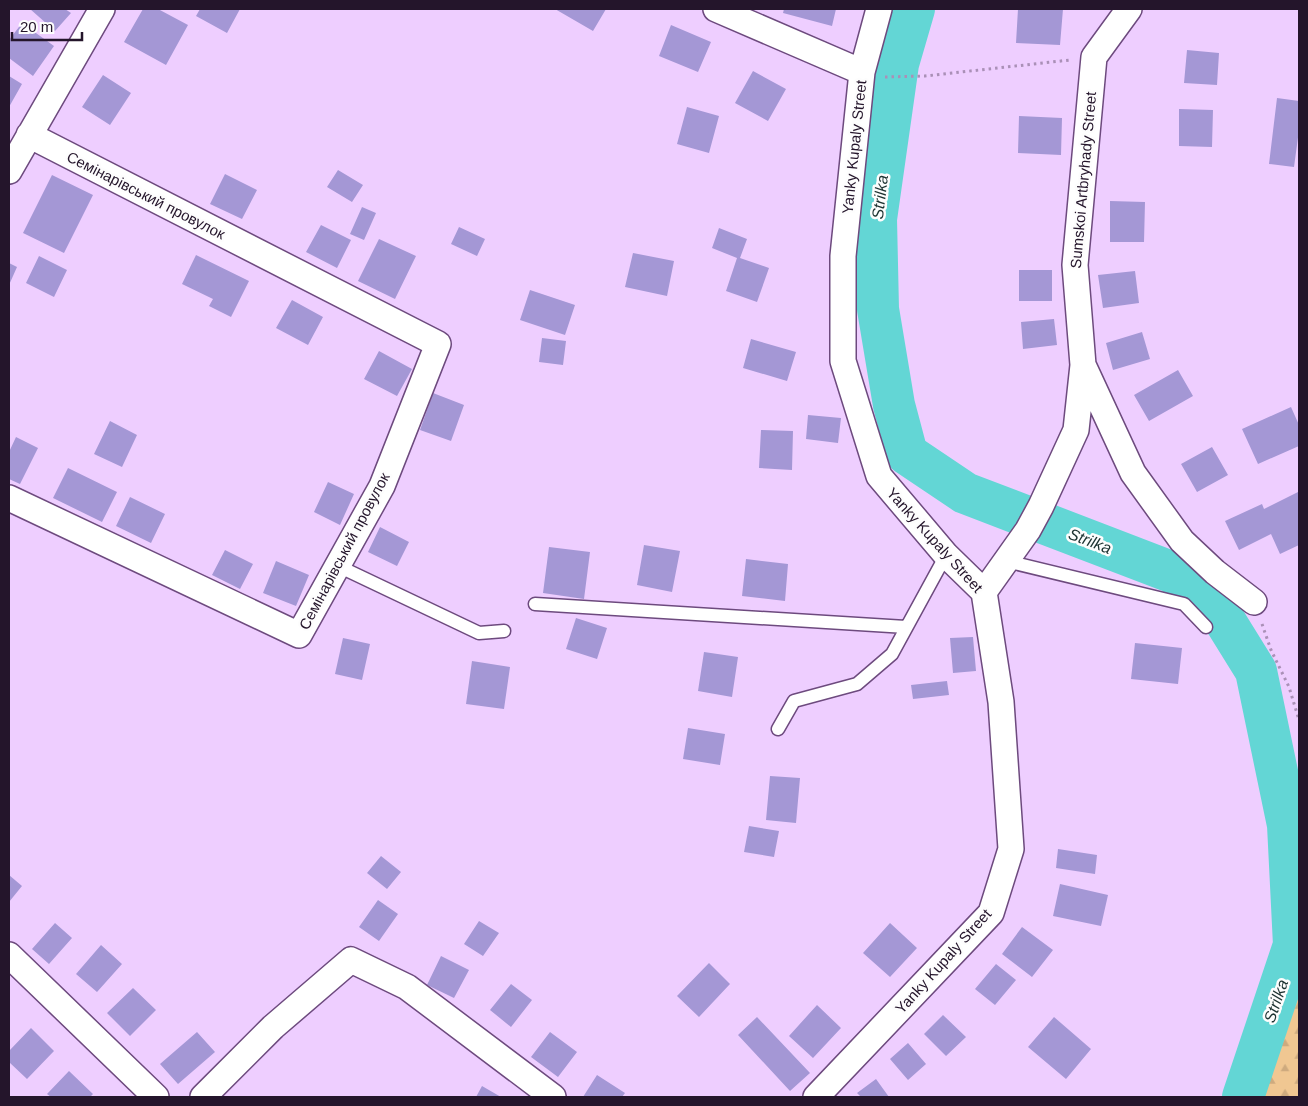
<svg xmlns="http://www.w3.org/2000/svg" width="1308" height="1106" viewBox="0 0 1308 1106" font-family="Helvetica,sans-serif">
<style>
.forest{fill:url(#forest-firs)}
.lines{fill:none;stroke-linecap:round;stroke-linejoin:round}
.river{stroke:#63d6d5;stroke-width:42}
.building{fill:#a497d5}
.lane-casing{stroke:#6d4a7e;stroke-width:15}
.street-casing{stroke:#6d4a7e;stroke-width:28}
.path{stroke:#aa90b7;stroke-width:3;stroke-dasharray:2.5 4;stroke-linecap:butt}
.lane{stroke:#fff;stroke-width:12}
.street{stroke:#fff;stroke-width:25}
.labels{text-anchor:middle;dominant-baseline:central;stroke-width:5;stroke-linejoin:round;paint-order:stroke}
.street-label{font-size:15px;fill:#24152b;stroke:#fdfdfd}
.water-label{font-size:16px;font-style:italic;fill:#1d3231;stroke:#fdfdfd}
</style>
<defs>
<pattern id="forest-firs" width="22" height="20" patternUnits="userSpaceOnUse" patternTransform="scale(1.25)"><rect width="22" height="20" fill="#f0c792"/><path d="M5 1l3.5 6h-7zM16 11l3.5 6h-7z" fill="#ceaa7e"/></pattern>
</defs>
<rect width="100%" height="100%" fill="#eeceff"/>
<path class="forest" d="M 1298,904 L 1299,904 L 1299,1097 L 1234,1097 L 1236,1081 L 1240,1068 L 1262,1031 Z"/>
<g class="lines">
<path class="river" d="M 914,9 L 898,64 L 876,219 L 878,309 L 894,405 L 907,454 L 965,493 L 1174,573 L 1225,621 L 1256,671 L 1288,825 L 1294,945 L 1243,1097"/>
</g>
<path class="building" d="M 30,9 L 65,9 L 71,13 L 55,31 Z
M 143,9 L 158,9 L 188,25 L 166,65 L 124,42 Z
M 200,9 L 240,9 L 227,33 L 196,16 Z
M 555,9 L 606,9 L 593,31 Z
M 784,9 L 836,9 L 832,26 L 783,13 Z
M 1018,9 L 1063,9 L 1060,45 L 1016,43 Z
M 22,23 L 54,46 L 33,76 L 9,58 L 9,40 Z
M 671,25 L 711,42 L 698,72 L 659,56 Z
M 1187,50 L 1219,53 L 1217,85 L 1184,83 Z
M 753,71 L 786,89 L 768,121 L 735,103 Z
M 103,75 L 131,93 L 110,125 L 82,107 Z
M 9,76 L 22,84 L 9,107 Z
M 1277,98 L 1299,101 L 1299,130 L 1294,167 L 1269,164 Z
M 687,107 L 719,116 L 709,153 L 677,144 Z
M 1179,109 L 1213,110 L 1212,147 L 1179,146 Z
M 1019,116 L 1062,118 L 1061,155 L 1018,153 Z
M 338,170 L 363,185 L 352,202 L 327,187 Z
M 225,174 L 257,190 L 242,219 L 210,204 Z
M 52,175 L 93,195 L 64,253 L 23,233 Z
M 1110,201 L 1145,202 L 1144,242 L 1110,242 Z
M 362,207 L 376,213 L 364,240 L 350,234 Z
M 321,225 L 351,240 L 337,268 L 306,252 Z
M 459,227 L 485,239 L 477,256 L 451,244 Z
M 719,228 L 747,239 L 740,258 L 769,268 L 757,302 L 726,291 L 737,258 L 712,248 Z
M 379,239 L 416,256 L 395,299 L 358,281 Z
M 633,253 L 674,261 L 667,296 L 625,287 Z
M 196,255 L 249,281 L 231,317 L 209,306 L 213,299 L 182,284 Z
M 39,256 L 67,270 L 54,297 L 26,283 Z
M 9,263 L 17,267 L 9,285 Z
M 1019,270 L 1052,270 L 1052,301 L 1019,301 Z
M 1135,271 L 1139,303 L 1103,308 L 1098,275 Z
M 530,290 L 575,305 L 565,335 L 520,320 Z
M 292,300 L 323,317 L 308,345 L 276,328 Z
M 1054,319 L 1057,345 L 1023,349 L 1021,322 Z
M 1142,332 L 1150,359 L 1113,370 L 1106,343 Z
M 542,338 L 566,341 L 563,365 L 539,362 Z
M 751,339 L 796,352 L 787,381 L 743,368 Z
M 379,351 L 412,369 L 397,396 L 364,379 Z
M 1178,370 L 1193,396 L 1149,421 L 1134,395 Z
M 433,393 L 464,405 L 451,441 L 420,430 Z
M 1291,407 L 1299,425 L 1299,446 L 1258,464 L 1242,429 Z
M 808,415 L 841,418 L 838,443 L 806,439 Z
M 110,421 L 137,435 L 122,467 L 94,454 Z
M 761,430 L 793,431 L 792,470 L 759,468 Z
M 16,437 L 38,448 L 20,484 L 9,479 L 9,452 Z
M 1212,447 L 1228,475 L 1197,492 L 1181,464 Z
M 68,468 L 117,492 L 102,522 L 53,498 Z
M 328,482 L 354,494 L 340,525 L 314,512 Z
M 1298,492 L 1299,545 L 1280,554 L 1271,534 L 1239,550 L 1225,521 L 1262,504 L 1264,509 Z
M 130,497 L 165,514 L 151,543 L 116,526 Z
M 380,527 L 409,542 L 397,566 L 368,552 Z
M 644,545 L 680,551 L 672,592 L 637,585 Z
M 549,547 L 590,552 L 584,599 L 543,593 Z
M 225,550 L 253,564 L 240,589 L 212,575 Z
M 746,559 L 788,564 L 785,601 L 742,596 Z
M 276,561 L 309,575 L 296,606 L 263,593 Z
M 576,618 L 607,628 L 597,659 L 566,649 Z
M 973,637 L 976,671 L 953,673 L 950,638 Z
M 343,638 L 370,644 L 362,680 L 335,674 Z
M 1135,643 L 1182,648 L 1178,684 L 1131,679 Z
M 704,652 L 738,657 L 732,697 L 698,691 Z
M 472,661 L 510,667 L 504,709 L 466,704 Z
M 947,681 L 949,695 L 913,699 L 911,685 Z
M 688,728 L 725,734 L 720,765 L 683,759 Z
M 770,776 L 800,778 L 796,823 L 766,820 Z
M 749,826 L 779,831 L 774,857 L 744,852 Z
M 1058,849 L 1097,855 L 1095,874 L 1056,868 Z
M 381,856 L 401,872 L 387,889 L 367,873 Z
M 9,875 L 22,886 L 9,902 Z
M 1060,884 L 1108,895 L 1101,926 L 1053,916 Z
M 378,900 L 398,914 L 379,941 L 359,927 Z
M 479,921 L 499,933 L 483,956 L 464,944 Z
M 55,923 L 72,938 L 49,964 L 32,949 Z
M 890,923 L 917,948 L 890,977 L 863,953 Z
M 1022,927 L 1053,950 L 1032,977 L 1002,954 Z
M 101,945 L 122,964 L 97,992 L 76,974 Z
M 441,956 L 469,970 L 454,998 L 427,985 Z
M 709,963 L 730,984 L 699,1017 L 677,996 Z
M 996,964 L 1016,980 L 995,1005 L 975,989 Z
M 511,984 L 532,1000 L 511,1027 L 490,1010 Z
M 133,988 L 156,1010 L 130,1036 L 107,1013 Z
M 817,1005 L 841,1028 L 813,1058 L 789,1036 Z
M 943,1015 L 966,1037 L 946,1056 L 924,1034 Z
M 757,1017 L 810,1073 L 790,1091 L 738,1035 Z
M 1054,1017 L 1091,1049 L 1066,1079 L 1028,1047 Z
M 31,1028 L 54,1051 L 27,1079 L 9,1062 L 9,1051 Z
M 197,1032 L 215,1052 L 178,1084 L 160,1064 Z
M 550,1032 L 577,1052 L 558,1077 L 531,1057 Z
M 908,1043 L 926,1064 L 908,1080 L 890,1059 Z
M 69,1071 L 93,1094 L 90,1097 L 51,1097 L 47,1094 Z
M 597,1075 L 625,1093 L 622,1097 L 583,1097 Z
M 876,1079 L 889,1097 L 861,1097 L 857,1093 Z
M 482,1086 L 501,1097 L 476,1097 Z"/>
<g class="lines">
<g class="lane-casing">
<path id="lane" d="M 1006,561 L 1184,604 L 1206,627
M 338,566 L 479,633 L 504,631
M 535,604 L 906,627
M 778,729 L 794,701 L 857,684 L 892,654 L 946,555"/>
</g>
<g class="street-casing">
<path id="street" d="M 716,9 L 862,72
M 1129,9 L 1094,57 L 1075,265 L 1083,365 L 1133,473 L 1182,541 L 1215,572 L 1254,602
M 9,171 L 102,9
M 9,498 L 299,635 L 382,486 L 438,344 L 29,135
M 984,592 L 1028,530 L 1041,506 L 1076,430 L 1083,365
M 9,955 L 156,1097
M 203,1097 L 273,1027 L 351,960 L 407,987 L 553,1097
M 816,1097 L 991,913 L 1011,849 L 1001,702 L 984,592 L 946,555 L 879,476 L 843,361 L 843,256 L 862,72 L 879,9"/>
</g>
<path class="path" d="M 885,77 L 925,76 L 1070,60
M 1262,624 L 1271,650 L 1289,687 L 1299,720"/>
<use href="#lane" class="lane"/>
<use href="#street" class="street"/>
</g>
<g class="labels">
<g class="street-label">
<text transform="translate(854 147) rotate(-84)">Yanky Kupaly Street</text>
<text transform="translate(1083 180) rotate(-85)">Sumskoi Artbryhady Street</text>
<text transform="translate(146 195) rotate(27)">Семінарівський провулок</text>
<text transform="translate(935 540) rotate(48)">Yanky Kupaly Street</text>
<text transform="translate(344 551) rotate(-62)">Семінарівський провулок</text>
<text transform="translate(943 961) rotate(-48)">Yanky Kupaly Street</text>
</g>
<g class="water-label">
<text transform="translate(880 197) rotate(-83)">Strilka</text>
<text transform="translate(1090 541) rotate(21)">Strilka</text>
<text transform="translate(1276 1001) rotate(-71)">Strilka</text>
</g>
</g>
<rect width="1308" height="1106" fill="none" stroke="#24152b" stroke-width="20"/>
<path d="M12 32v8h70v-8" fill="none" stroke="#24152b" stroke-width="2.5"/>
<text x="20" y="32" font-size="15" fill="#24152b" stroke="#fdfdfd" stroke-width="4" paint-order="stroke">20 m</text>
</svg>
